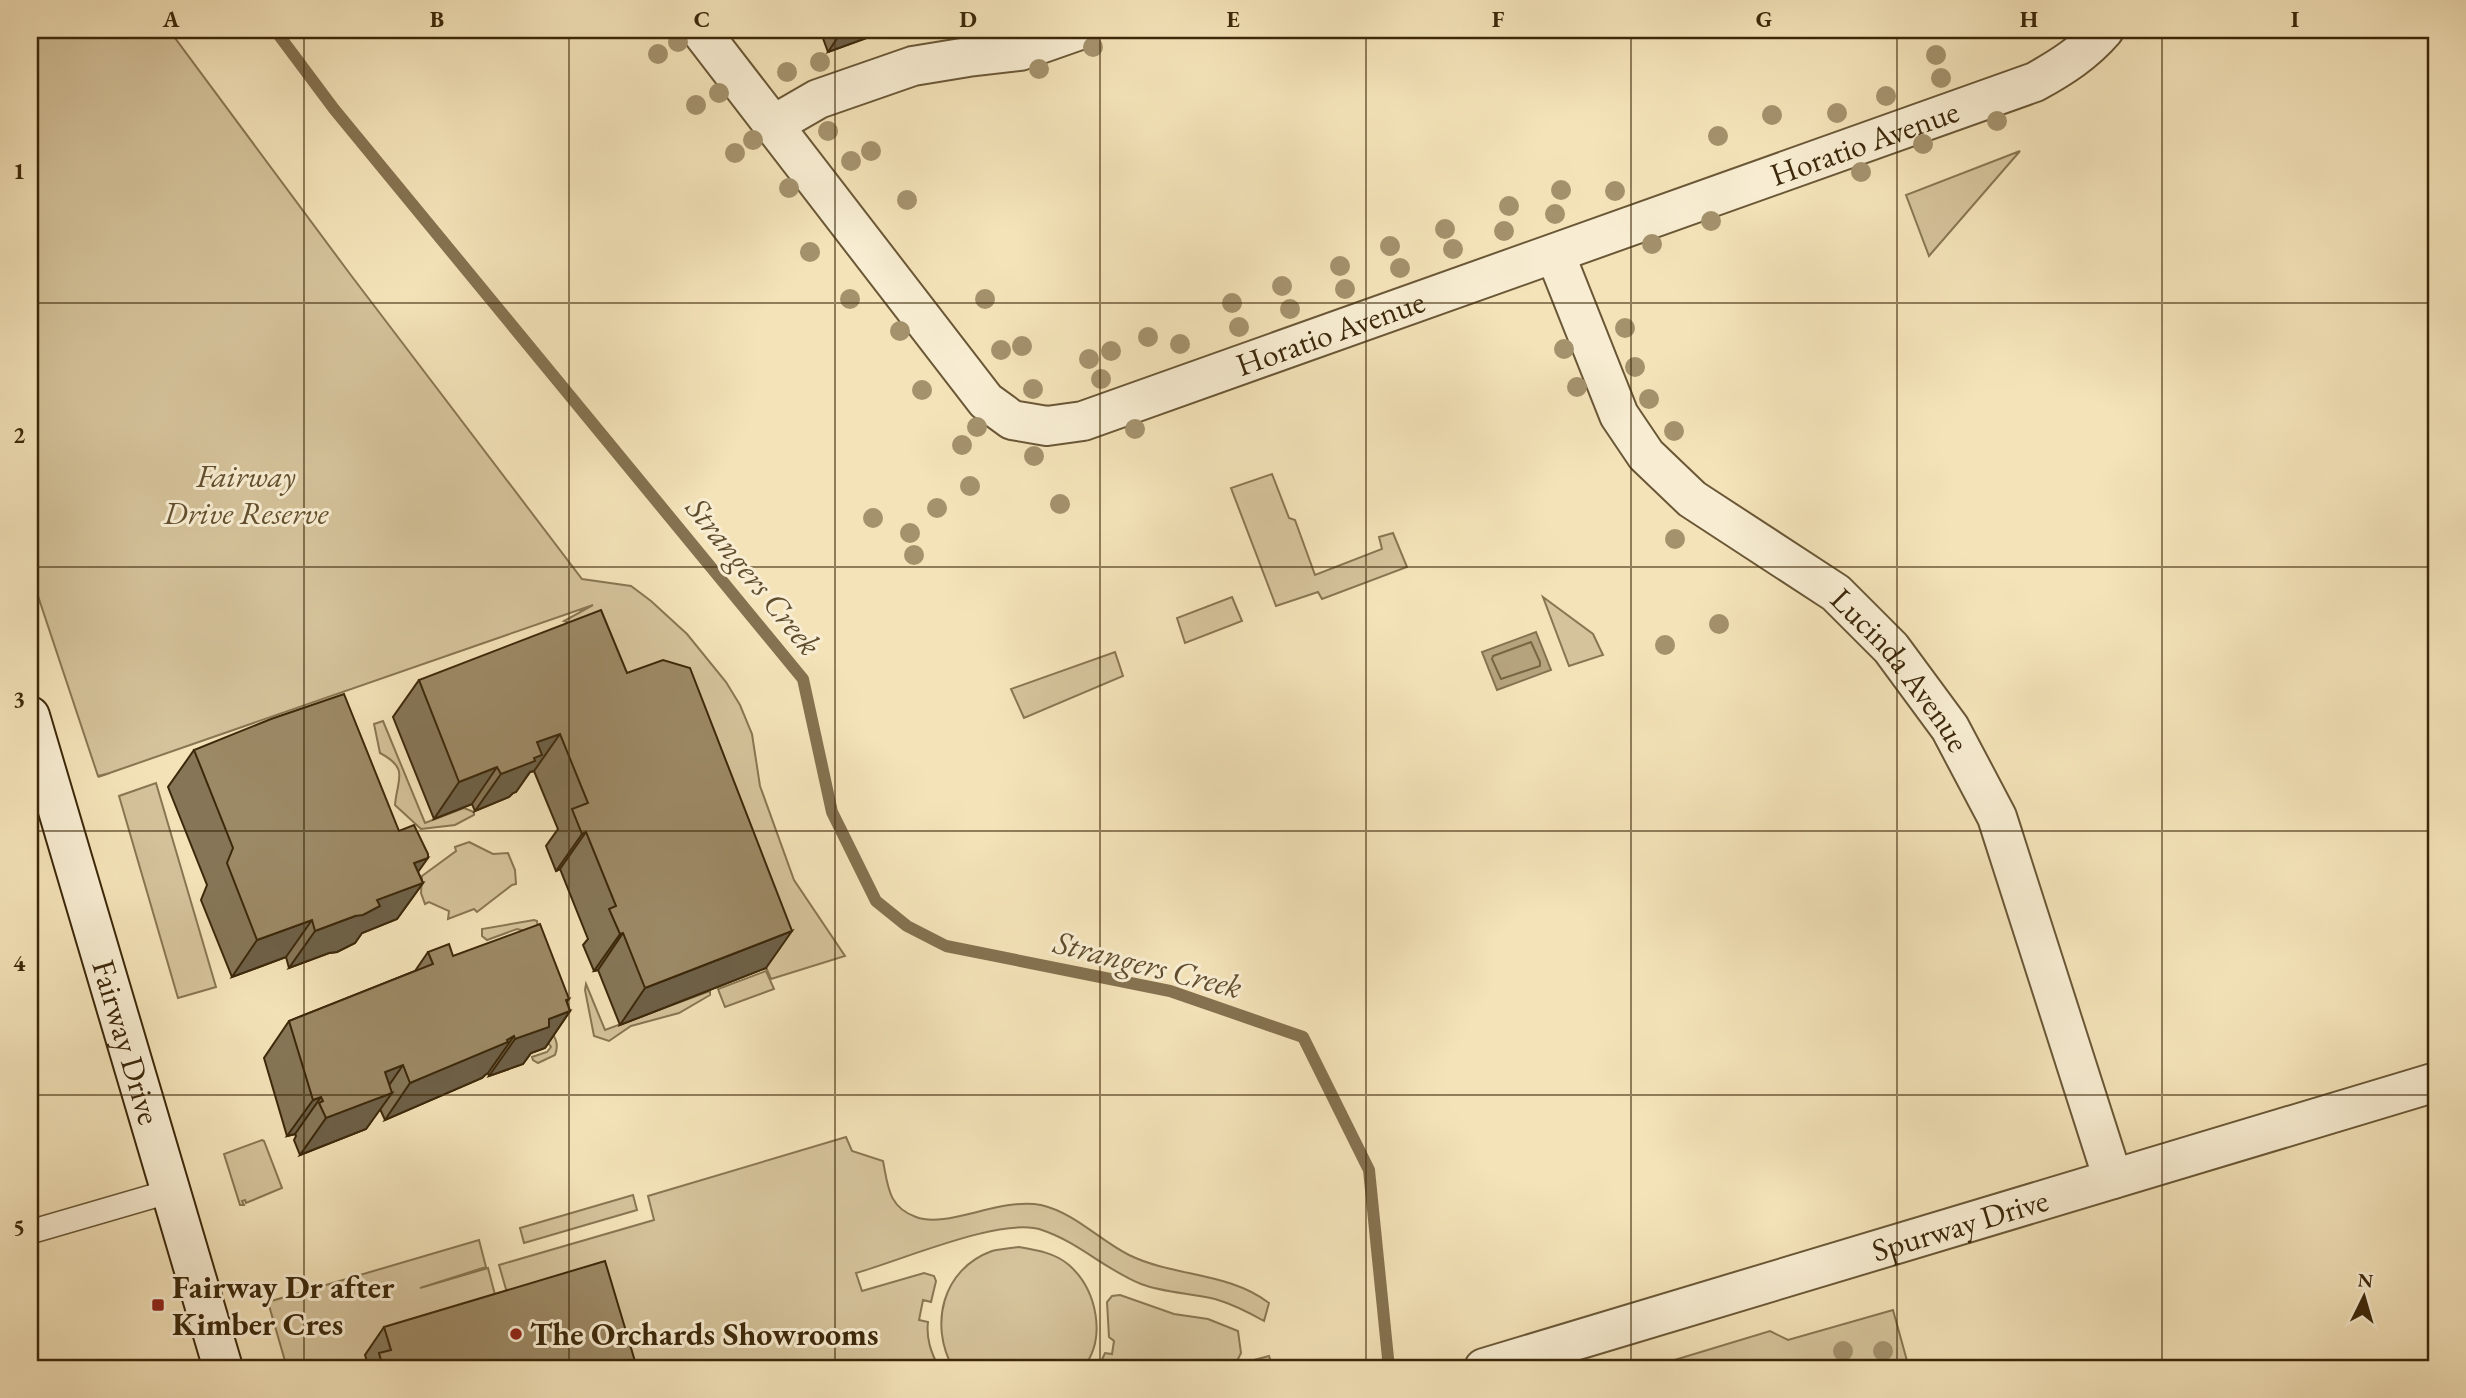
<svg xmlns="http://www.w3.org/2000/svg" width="2466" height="1398" viewBox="0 0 2466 1398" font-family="'EB Garamond',serif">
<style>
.green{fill:#d5c39b;stroke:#887652;stroke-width:2}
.water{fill:#b5a37e;stroke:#857250;stroke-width:2}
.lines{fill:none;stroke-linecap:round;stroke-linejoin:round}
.shore{stroke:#786644;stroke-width:2}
.stream{stroke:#857250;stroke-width:12}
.lane-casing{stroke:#6a5736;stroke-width:26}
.street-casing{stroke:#6a5736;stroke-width:42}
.secondary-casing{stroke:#3c280a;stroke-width:42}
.lane{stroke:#f8edd2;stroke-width:23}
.street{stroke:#f8edd2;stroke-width:38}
.secondary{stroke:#f8edd2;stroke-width:38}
.tree{fill:#a4926d}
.wall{fill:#867657;stroke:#3c280a;stroke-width:2}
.shaded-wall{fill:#6d6047;stroke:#3c280a;stroke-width:2}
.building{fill:#9c8965;stroke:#3c280a;stroke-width:2}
.grid{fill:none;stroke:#3c280a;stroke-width:2;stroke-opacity:0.55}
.poi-dot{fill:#8f2418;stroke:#f8edd2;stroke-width:2.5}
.labels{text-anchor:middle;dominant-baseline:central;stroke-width:6;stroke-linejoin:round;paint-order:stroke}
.street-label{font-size:32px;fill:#3c280a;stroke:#f8edd2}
.park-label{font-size:32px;font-style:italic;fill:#624f2e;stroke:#f8edd2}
.poi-label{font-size:32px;font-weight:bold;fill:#3c280a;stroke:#f8edd2;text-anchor:start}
.water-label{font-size:33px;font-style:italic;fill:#604d2d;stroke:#f8edd2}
.neatline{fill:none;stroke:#3c280a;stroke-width:2.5}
.grid-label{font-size:23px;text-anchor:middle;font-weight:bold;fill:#3c280a}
</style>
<rect width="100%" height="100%" fill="#f4e3b9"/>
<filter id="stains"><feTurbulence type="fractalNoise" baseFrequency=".00286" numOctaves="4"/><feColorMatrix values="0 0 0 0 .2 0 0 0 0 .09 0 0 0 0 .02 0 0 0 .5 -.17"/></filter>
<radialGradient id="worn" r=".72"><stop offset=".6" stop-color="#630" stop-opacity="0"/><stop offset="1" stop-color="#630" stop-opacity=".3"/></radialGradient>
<path class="green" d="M 45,30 L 169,30 L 350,274 L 582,579 L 631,586 L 651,601 L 687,634 L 726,682 L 740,705 L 752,734 L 760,786 L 794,880 L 845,956 L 771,979 L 745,918 L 637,697 L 594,631 L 564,621 L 593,605 L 98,777 L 110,773 L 98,776 L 30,572 L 30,35 Z
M 2020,151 L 1929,256 L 1906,195 Z
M 1272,474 L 1289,518 L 1295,520 L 1315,575 L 1382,549 L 1379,537 L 1393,533 L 1407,567 L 1322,599 L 1318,592 L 1276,606 L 1231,488 Z
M 1232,597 L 1242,621 L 1185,643 L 1177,618 Z
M 1543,597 L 1593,634 L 1603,655 L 1569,666 Z
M 1115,652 L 1123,676 L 1024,718 L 1011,689 Z
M 383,721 L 425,823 L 464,808 L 474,812 L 474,815 L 455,825 L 421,829 L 395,805 C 397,779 410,769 380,753 L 374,724 Z
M 156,783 L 216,987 L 178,998 L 119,796 Z
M 469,842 L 493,854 L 508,853 L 515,870 L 516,884 L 512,885 L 477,912 L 474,909 L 448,919 L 449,911 L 429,902 L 425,904 L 421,893 L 422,876 L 456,851 L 455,847 Z
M 534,920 L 537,921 L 550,1030 C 556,1038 559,1045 555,1055 L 538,1063 L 533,1060 L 532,1057 L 547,1052 L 551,1047 L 545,1038 L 526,931 L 517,929 L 487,940 L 482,936 L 482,929 Z
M 766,971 L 774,989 L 725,1007 L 718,989 Z
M 586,984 L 605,1030 L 710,991 L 710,995 L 679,1013 L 631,1026 L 609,1041 L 594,1036 L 585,990 Z
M 846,1137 L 852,1151 L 883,1161 C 888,1186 888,1207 916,1217 C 947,1229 1000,1197 1041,1205 C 1075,1213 1099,1240 1129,1255 C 1174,1277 1229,1272 1269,1303 L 1264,1321 C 1248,1312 1232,1304 1215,1299 C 1190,1293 1165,1293 1141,1284 C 1106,1270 1078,1242 1042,1230 C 1002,1216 900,1261 856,1273 L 862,1291 L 924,1273 L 934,1276 L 936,1281 L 931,1302 L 923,1300 L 919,1320 L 928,1322 C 926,1339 931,1352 939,1368 L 609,1368 L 512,1310 L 499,1265 L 654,1220 L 648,1196 Z
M 262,1140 L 264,1141 L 282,1188 L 246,1203 L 245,1200 L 242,1201 L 244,1205 L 240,1205 L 224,1154 Z
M 633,1195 L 637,1210 L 524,1243 L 520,1228 Z
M 479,1240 L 486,1267 L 420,1288 L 488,1268 L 500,1314 L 369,1368 L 287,1368 L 268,1302 Z
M 1019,1247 C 1037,1250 1055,1253 1069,1265 C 1097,1290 1107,1338 1083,1368 L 953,1368 C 929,1325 942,1269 992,1251 C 1000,1249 1010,1248 1019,1247 Z
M 1120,1295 L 1174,1314 L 1208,1319 L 1238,1331 L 1241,1353 L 1235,1365 L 1269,1356 L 1273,1368 L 1098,1368 L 1105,1353 L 1112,1354 L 1114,1341 L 1109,1337 L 1107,1302 L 1112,1296 Z
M 1893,1310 L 1909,1368 L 1648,1368 L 1770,1331 L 1788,1340 Z"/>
<path class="water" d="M 1536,632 L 1551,670 L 1497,690 L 1482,652 Z"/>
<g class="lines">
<path class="shore" d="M 1531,642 L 1540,662 L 1540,666 L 1501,679 L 1492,659 L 1493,656 Z"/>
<path class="stream" d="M 275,30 L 334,109 L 803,679 L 832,812 L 876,901 L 907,926 L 946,946 L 1170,991 L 1303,1037 L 1369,1170 L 1389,1368"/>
<g class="lane-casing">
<path id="lane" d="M 30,1232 L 171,1191"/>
</g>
<g class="street-casing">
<g id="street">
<path id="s1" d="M 700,30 L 986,401 L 1012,420 L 1047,426 L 1083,421 L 2035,82 C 2062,67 2084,53 2104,30"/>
<path d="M 773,125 L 818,99 L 913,66 L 968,57 L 1020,51 L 1080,30"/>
<path id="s2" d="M 1555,254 L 1619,415 L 1646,455 L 1692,499 L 1836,593 L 1891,648 L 1950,728 L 1997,817 L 2113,1179"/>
<path id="s3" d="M 1484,1368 L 2436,1082"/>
</g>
</g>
<g class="secondary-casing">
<g id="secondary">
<path id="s4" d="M 30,716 L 223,1368"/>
</g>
</g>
<use href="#lane" class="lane"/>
<use href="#street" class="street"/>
<use href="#secondary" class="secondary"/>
</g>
<g class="tree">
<circle cx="678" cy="42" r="10"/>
<circle cx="1093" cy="47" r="10"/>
<circle cx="658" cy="54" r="10"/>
<circle cx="1936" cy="55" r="10"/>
<circle cx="820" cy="62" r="10"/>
<circle cx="1039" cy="69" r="10"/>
<circle cx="787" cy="72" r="10"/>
<circle cx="1941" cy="78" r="10"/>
<circle cx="719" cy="93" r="10"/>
<circle cx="1886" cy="96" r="10"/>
<circle cx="696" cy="105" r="10"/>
<circle cx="1837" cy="113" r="10"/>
<circle cx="1772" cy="115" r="10"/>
<circle cx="1997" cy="121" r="10"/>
<circle cx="828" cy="131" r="10"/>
<circle cx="1718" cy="136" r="10"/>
<circle cx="753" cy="140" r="10"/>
<circle cx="1923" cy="144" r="10"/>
<circle cx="871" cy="151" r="10"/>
<circle cx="735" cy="153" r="10"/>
<circle cx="851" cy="161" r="10"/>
<circle cx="1861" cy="172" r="10"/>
<circle cx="789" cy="188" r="10"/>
<circle cx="1561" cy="190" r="10"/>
<circle cx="1615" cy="191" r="10"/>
<circle cx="907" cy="200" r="10"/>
<circle cx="1509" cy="206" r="10"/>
<circle cx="1555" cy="214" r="10"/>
<circle cx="1711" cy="221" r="10"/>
<circle cx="1445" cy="229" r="10"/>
<circle cx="1504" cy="231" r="10"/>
<circle cx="1652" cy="244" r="10"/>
<circle cx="1390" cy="246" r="10"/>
<circle cx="1453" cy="249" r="10"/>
<circle cx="810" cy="252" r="10"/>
<circle cx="1340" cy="266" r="10"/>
<circle cx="1400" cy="268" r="10"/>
<circle cx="1282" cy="286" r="10"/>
<circle cx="1345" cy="289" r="10"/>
<circle cx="850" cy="299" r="10"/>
<circle cx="985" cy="299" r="10"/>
<circle cx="1232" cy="303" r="10"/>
<circle cx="1290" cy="309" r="10"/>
<circle cx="1239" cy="327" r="10"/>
<circle cx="1625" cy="328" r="10"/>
<circle cx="900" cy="331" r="10"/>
<circle cx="1148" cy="337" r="10"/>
<circle cx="1180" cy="344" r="10"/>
<circle cx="1022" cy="346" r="10"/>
<circle cx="1564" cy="349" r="10"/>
<circle cx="1001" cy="350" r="10"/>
<circle cx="1111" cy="351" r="10"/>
<circle cx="1089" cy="359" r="10"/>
<circle cx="1635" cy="367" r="10"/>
<circle cx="1101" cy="379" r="10"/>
<circle cx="1577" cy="387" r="10"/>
<circle cx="1033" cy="389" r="10"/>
<circle cx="922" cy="390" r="10"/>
<circle cx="1649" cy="399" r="10"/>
<circle cx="977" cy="427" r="10"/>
<circle cx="1135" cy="429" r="10"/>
<circle cx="1674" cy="431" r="10"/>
<circle cx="962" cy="445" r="10"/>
<circle cx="1034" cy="456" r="10"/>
<circle cx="970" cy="486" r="10"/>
<circle cx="1060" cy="504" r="10"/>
<circle cx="937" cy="508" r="10"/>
<circle cx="873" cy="518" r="10"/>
<circle cx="910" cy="533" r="10"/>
<circle cx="1675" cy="539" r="10"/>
<circle cx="914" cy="555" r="10"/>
<circle cx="1719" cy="624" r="10"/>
<circle cx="1665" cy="645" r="10"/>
<circle cx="1843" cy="1351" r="10"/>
<circle cx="1883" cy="1351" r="10"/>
</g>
<path class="wall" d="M 820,30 L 879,30 L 875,35 L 828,52 Z
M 627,673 L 766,968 L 620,1025 L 598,970 L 594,971 L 583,945 L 588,939 L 560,869 L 556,871 L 546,846 L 558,829 L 534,771 L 530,772 L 516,792 L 513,793 L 509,797 L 475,811 L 472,804 L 434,819 L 393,717 L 419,680 Z
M 194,750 L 399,831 L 423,883 L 397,919 L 362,933 L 355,943 L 337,952 L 329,953 L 289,968 L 286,957 L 232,977 L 201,900 L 207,885 L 168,787 Z
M 428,952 L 453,956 L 567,1002 L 570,1011 L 545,1048 L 531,1053 L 523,1064 L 489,1076 L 488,1073 L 485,1075 L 482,1078 L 385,1120 L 380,1109 L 366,1129 L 300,1155 L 294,1140 L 296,1136 L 295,1134 L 287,1136 L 264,1058 L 289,1021 L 415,971 Z
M 384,1327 L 637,1368 L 369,1368 L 365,1355 Z"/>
<path class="shaded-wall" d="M 859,30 L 879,30 L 875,35 L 828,52 L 838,37 Z
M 560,734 L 534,771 L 530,772 L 516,792 L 513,793 L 509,797 L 475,811 L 501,774 L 537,742 Z
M 497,767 L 472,804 L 434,819 L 459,782 Z
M 586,832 L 560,869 L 556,871 L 582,834 Z
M 428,858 L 406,889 L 423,883 L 397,919 L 362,933 L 355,943 L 337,952 L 329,953 L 289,968 L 315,931 L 355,916 L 377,900 L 414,863 Z
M 312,920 L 286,957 L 232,977 L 257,940 Z
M 792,931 L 766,968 L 620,1025 L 645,988 Z
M 623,933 L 598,970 L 594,971 L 620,934 Z
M 569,999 L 557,1016 L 570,1011 L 545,1048 L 531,1053 L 523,1064 L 489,1076 L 515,1039 L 549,1019 L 566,1000 Z
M 514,1036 L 488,1073 L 485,1075 L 482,1078 L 385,1120 L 410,1083 Z
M 403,1065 L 381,1097 L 392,1093 L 366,1129 L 300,1155 L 326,1118 L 385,1072 Z
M 321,1097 L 295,1134 L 287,1136 L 313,1100 Z"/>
<path class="building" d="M 835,30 L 859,30 L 838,37 Z
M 601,610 L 627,673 L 663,660 L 690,668 L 792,931 L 645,988 L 623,933 L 620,934 L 609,909 L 616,906 L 586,832 L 582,834 L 572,809 L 588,803 L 560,734 L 537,742 L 542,755 L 534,758 L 535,761 L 501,774 L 497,767 L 459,782 L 419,680 Z
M 344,694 L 399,831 L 414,825 L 428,854 L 428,858 L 414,863 L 423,883 L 377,900 L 380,906 L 363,915 L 355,916 L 315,931 L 312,920 L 257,940 L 227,863 L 233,848 L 194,750 L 271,719 Z
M 540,924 L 569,999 L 566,1000 L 570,1011 L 549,1019 L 549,1027 L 515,1039 L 514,1036 L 507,1040 L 508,1042 L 410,1083 L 403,1065 L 385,1072 L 392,1093 L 326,1118 L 319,1103 L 323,1101 L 321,1097 L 313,1100 L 289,1021 L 433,964 L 428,952 L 449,944 L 453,956 Z
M 605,1261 L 637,1368 L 397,1368 L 397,1367 L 383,1368 L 379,1353 L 391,1350 L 384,1327 Z"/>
<path class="grid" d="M 304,30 L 304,1368M 569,30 L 569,1368M 835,30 L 835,1368M 1100,30 L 1100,1368M 1366,30 L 1366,1368M 1631,30 L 1631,1368M 1897,30 L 1897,1368M 2162,30 L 2162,1368M 30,303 L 2436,303M 30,567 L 2436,567M 30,831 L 2436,831M 30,1095 L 2436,1095"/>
<g class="poi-dot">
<rect x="151" y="1298" width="14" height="14" rx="3.5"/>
<circle cx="516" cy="1334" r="7"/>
</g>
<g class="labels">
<g class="street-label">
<text stroke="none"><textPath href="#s1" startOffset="1402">Horatio Avenue</textPath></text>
<text stroke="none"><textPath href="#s1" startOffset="835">Horatio Avenue</textPath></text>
<text stroke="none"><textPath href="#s2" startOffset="558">Lucinda Avenue</textPath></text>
<text stroke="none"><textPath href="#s4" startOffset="340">Fairway Drive</textPath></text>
<text stroke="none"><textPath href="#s3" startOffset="497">Spurway Drive</textPath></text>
</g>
<g class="park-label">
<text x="246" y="476">Fairway<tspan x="246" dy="37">Drive Reserve</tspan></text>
</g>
<g class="poi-label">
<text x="172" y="1287">Fairway Dr after<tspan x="172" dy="37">Kimber Cres</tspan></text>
<text x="530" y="1334">The Orchards Showrooms</text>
</g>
<g class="water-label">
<text transform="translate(754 576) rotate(51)">Strangers Creek</text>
<text transform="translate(1148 964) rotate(14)">Strangers Creek</text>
</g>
</g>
<rect width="2466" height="1398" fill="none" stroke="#f4e3b9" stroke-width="77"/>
<g transform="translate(2364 1297) rotate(5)" stroke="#f8edd2" stroke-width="5" paint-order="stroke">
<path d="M0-5L12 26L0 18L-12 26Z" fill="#3c280a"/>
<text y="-10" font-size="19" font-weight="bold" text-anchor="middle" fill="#3c280a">N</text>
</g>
<rect x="38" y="38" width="2390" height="1322" class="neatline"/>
<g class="grid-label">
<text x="171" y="27">A</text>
<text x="437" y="27">B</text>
<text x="702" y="27">C</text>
<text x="968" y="27">D</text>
<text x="1233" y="27">E</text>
<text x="1498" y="27">F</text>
<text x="1764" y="27">G</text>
<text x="2029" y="27">H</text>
<text x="2295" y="27">I</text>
<text x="19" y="179">1</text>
<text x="19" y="443">2</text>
<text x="19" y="707">3</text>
<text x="19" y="971">4</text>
<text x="19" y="1235">5</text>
</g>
<rect width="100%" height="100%" filter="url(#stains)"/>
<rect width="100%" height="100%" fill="url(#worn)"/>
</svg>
